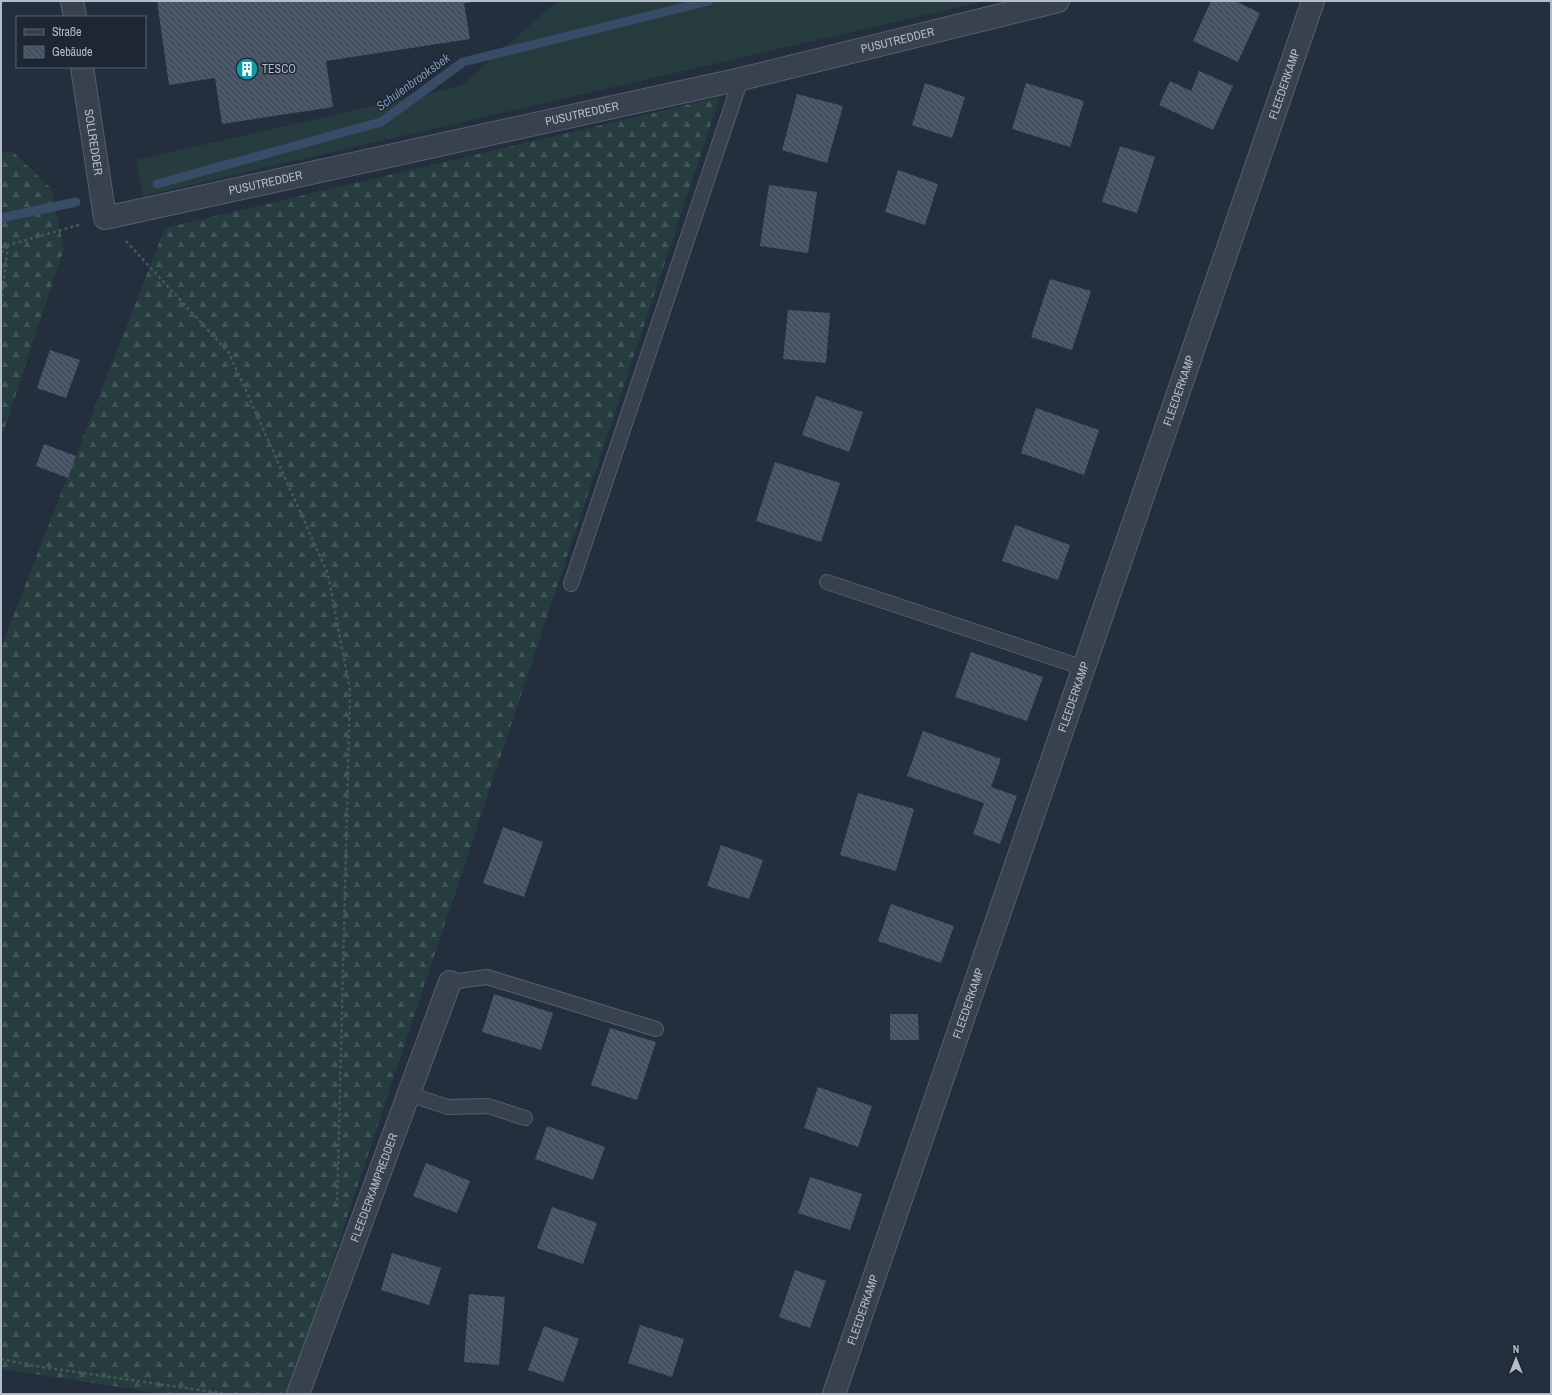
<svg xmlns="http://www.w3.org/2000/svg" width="1552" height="1395" viewBox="0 0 1552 1395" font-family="'Archivo Narrow',sans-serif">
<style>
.grass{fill:#263c3f}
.forest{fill:url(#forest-firs)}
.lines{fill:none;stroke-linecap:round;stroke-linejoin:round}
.stream{stroke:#394c67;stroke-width:9}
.building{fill:url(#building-back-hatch)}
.service-casing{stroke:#565f6c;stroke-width:16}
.minor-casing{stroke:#565f6c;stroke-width:24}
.path{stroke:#44595c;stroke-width:2.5;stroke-dasharray:3 3;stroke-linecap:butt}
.service{stroke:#38414e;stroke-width:14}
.minor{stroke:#38414e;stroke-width:22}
.labels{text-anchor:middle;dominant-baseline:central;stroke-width:3;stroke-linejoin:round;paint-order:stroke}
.street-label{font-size:12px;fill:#b4bcc9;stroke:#1d2633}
.poi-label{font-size:12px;fill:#b4bcc9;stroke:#1d2633;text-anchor:start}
.water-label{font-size:13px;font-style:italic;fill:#7c92b1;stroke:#1d2633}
</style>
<defs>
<pattern id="forest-firs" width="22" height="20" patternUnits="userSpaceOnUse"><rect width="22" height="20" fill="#263c3f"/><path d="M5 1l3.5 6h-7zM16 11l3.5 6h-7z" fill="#435659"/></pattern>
<pattern id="building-back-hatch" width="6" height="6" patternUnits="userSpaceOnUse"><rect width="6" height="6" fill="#455162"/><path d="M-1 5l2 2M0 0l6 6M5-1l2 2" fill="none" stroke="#5d6877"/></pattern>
</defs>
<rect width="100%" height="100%" fill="#242f3e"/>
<path class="grass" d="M 557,1 L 986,1 L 143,196 L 136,160 L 461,86 Z"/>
<path class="forest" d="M 720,97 L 289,1392 L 285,1394 L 165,1394 L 1,1369 L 1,647 L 165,228 Z
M 12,151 L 51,188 L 64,248 L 1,439 L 1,153 Z"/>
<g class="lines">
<path class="stream" d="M 157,184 L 381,122 L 463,62 L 709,1
M 1,218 L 76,202"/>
</g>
<path class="building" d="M 157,1 L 474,1 L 474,2 L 464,3 L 470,39 L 326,61 L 333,107 L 222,124 L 215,78 L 169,85 Z
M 1211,1 L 1235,1 L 1260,13 L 1238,62 L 1193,41 Z
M 1199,71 L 1233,86 L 1213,130 L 1159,105 L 1170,81 L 1191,91 Z
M 925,83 L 965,97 L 952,138 L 912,125 Z
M 1026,83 L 1084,101 L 1070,147 L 1012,129 Z
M 797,94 L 843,106 L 827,163 L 782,150 Z
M 1120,146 L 1155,157 L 1137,213 L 1102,202 Z
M 898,170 L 938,184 L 925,225 L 885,212 Z
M 769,185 L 817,192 L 808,253 L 760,246 Z
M 1050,279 L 1091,291 L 1072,350 L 1031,337 Z
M 788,310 L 830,313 L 826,363 L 783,359 Z
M 50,350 L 80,360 L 66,398 L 37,388 Z
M 816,396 L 863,412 L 849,452 L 802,435 Z
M 1036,408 L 1099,430 L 1084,475 L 1021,453 Z
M 44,444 L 76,456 L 68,478 L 36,466 Z
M 775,462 L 840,483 L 821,542 L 756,521 Z
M 1015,525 L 1070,545 L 1058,580 L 1002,561 Z
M 971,652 L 1043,677 L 1027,721 L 955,697 Z
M 923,731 L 1001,759 L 991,787 L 1017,796 L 1000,844 L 973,834 L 984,803 L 907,776 Z
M 858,793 L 914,809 L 896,871 L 840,855 Z
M 503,827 L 543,842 L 524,897 L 483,883 Z
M 721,845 L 763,860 L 749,899 L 707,886 Z
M 891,904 L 954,926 L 941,963 L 878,941 Z
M 494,994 L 553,1013 L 541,1050 L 482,1032 Z
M 890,1014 L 918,1014 L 919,1040 L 890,1040 Z
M 610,1028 L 656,1042 L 637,1100 L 591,1085 Z
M 818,1087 L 872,1106 L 858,1147 L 804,1128 Z
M 547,1126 L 605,1147 L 593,1180 L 535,1159 Z
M 426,1163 L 470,1181 L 457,1213 L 413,1196 Z
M 810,1177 L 862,1194 L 850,1230 L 798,1213 Z
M 552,1207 L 597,1223 L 583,1264 L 537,1248 Z
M 392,1253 L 441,1268 L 429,1305 L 381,1290 Z
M 795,1270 L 826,1281 L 810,1328 L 779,1317 Z
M 469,1294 L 505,1297 L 499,1365 L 464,1362 Z
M 640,1325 L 684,1339 L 672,1377 L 628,1363 Z
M 544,1326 L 579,1339 L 563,1382 L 528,1370 Z"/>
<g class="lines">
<g class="service-casing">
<path id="service" d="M 827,582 L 1084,668
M 571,584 L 741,79
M 450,982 L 487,977 L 656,1029
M 408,1094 L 448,1107 L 488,1106 L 525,1118"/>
</g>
<g class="minor-casing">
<g id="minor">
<path d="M 72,1 L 75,17"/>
<path id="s1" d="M 82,67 L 105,218 L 741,79 L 1058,1"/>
<path id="s2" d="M 298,1394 L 450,982"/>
<path id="s3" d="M 834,1394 L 1313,1"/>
</g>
</g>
<path class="path" d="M 126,241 L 229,353 L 328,574 L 350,690 L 337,1208
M 1,247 L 79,225
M 1,253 L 8,245
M 1,302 L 8,245
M 1,1359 L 35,1366 L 227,1394"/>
<use href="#service" class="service"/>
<use href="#minor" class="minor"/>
</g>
<defs>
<g id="building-disc" transform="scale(1.15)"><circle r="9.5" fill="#0f9aa8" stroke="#1d2633"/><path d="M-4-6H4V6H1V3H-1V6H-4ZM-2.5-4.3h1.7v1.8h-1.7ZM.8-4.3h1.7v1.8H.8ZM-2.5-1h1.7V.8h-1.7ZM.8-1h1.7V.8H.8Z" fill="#fff"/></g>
</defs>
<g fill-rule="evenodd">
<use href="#building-disc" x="247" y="69"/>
</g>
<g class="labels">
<g class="street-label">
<text stroke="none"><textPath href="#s1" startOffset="965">PUSUTREDDER</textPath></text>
<text stroke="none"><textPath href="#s3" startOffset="1385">FLEEDERKAMP</textPath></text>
<text stroke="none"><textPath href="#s1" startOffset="641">PUSUTREDDER</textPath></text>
<text stroke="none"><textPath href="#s1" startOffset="76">SOLLREDDER</textPath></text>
<text stroke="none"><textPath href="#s1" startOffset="317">PUSUTREDDER</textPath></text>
<text stroke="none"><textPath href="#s3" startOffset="1061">FLEEDERKAMP</textPath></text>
<text stroke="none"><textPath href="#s3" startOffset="737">FLEEDERKAMP</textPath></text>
<text stroke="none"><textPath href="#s3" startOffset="413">FLEEDERKAMP</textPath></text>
<text stroke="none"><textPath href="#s2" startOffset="220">FLEEDERKAMPREDDER</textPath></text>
<text stroke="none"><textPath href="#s3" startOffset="89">FLEEDERKAMP</textPath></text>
</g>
<g class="poi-label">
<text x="262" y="69">TESCO</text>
</g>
<g class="water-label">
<text transform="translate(413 82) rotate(-36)">Schulenbrooksbek</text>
</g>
</g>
<rect width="1552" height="1395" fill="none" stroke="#b4bcc9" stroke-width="4"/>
<rect x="16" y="16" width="130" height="52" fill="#1d2633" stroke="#59626f"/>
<rect x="24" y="29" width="20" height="6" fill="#38414e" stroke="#59626f"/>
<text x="52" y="36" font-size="12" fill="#b4bcc9">Straße</text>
<rect x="24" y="46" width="20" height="12" fill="url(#building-back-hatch)" stroke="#59626f"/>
<text x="52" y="56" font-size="12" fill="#b4bcc9">Gebäude</text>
<g transform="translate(1516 1359)" stroke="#1d2633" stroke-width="3" paint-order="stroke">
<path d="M0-3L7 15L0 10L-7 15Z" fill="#b4bcc9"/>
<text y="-6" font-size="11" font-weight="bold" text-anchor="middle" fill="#b4bcc9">N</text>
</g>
</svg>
